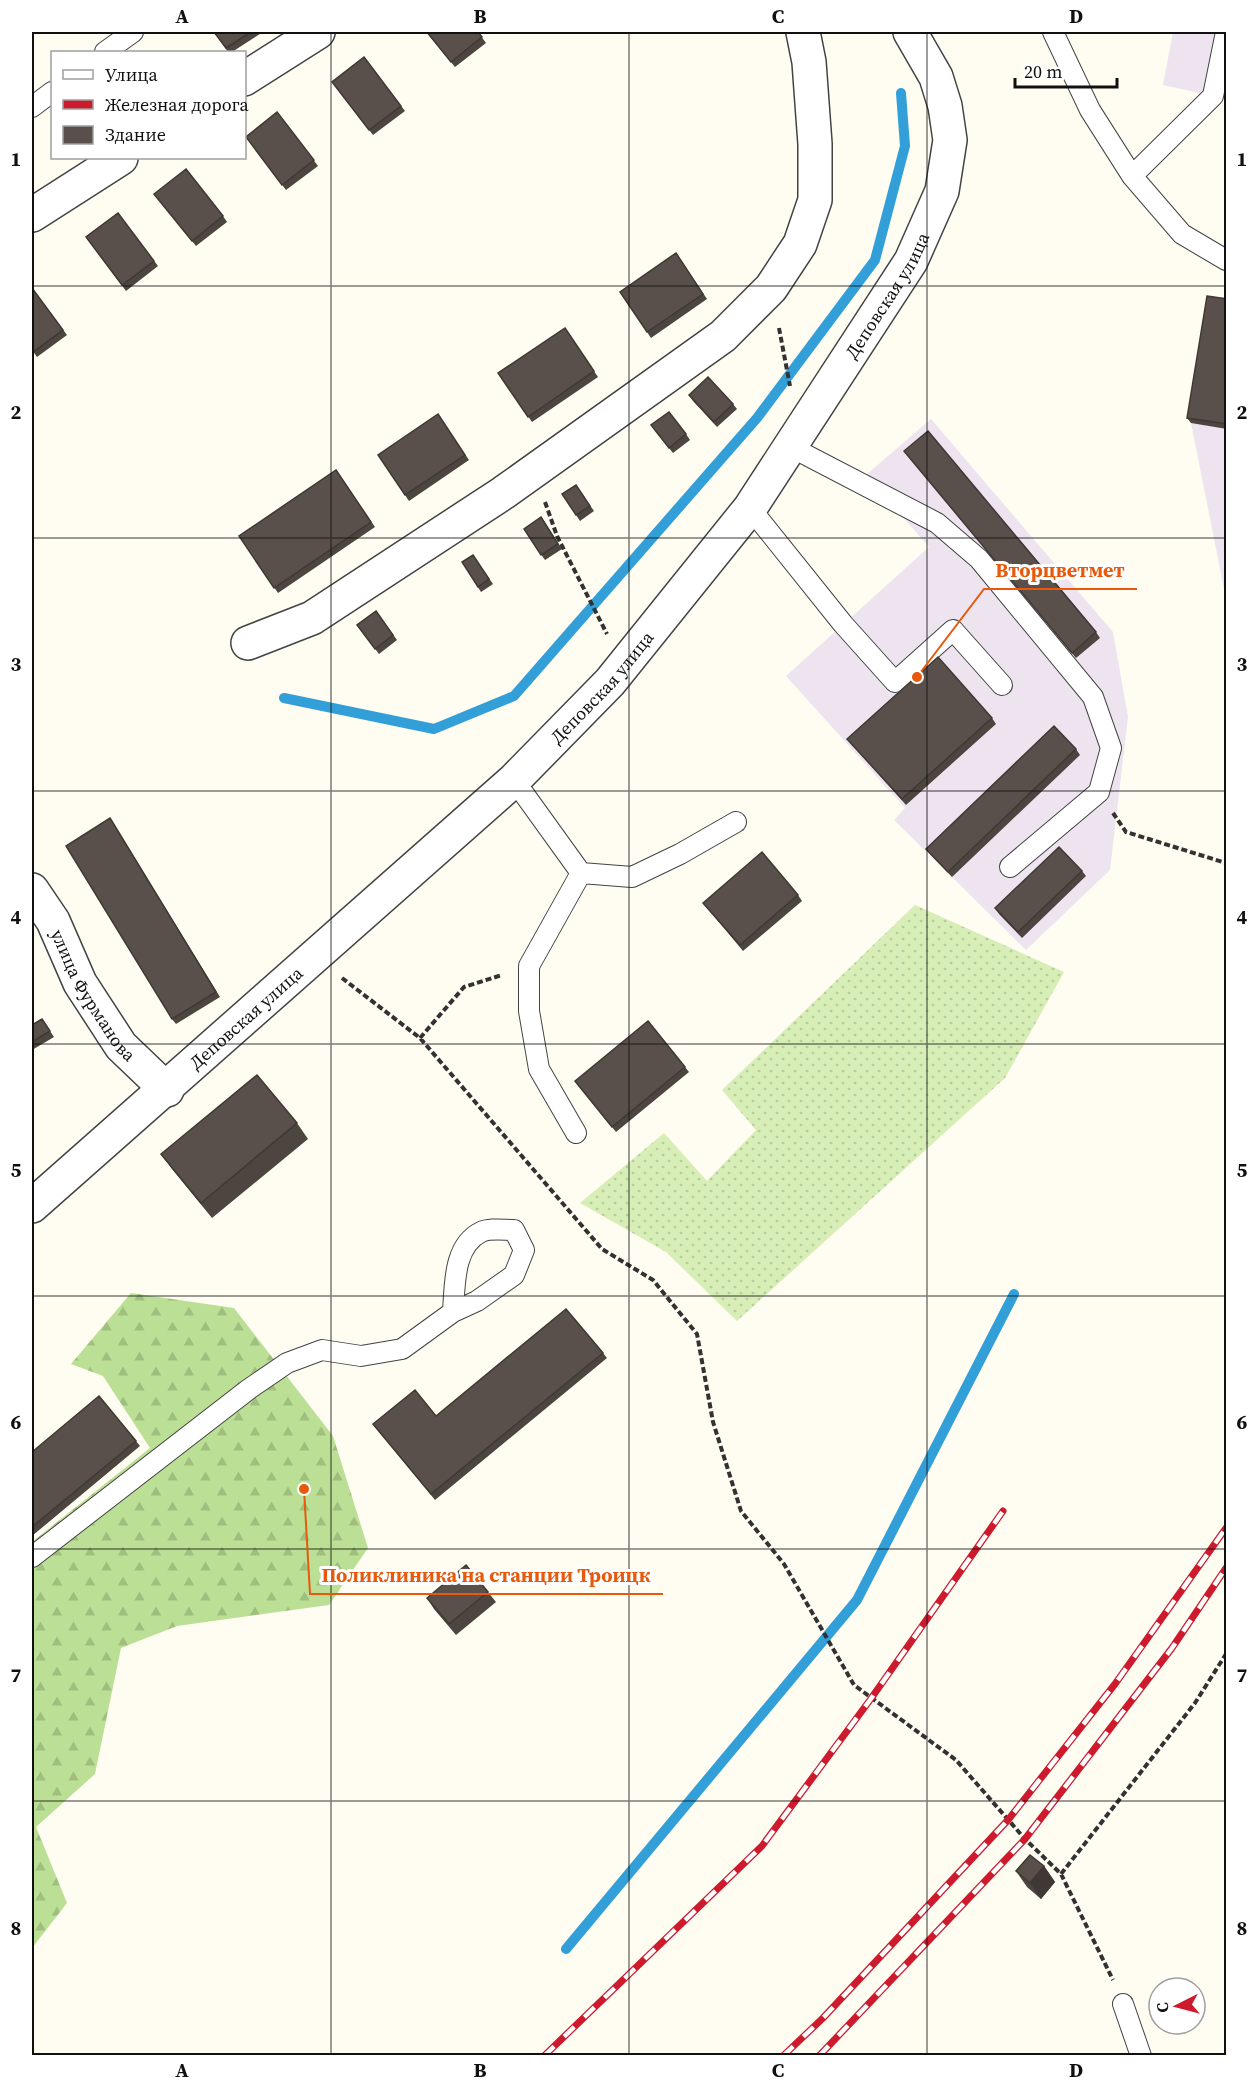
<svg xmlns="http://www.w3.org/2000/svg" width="1258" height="2087" viewBox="0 0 1258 2087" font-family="'Source Serif 4',serif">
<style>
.industrial{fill:#ede4ef}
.grass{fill:url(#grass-dots)}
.forest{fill:url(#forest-firs)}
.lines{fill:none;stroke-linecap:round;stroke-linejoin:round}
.stream{stroke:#329fd9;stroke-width:10}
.lane-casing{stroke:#434343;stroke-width:22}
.street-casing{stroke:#434343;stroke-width:36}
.path{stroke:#323232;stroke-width:4;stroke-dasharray:6 3;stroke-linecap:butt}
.lane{stroke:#fff;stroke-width:20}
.street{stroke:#fff;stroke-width:33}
.rail-casing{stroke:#cd1a2c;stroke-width:7}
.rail{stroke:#fff;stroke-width:4.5;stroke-dasharray:14;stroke-linecap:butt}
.wall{fill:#4d4540}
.shaded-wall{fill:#3f3834}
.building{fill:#5a504b;stroke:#3f3834;stroke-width:1.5}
.grid{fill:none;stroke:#101010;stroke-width:1.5;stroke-opacity:0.55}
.labels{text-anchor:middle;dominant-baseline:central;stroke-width:6;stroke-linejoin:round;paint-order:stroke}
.street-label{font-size:18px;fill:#101010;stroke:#fff}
.leader{fill:none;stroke:#e8590c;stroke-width:2}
.callout-dot{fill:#e8590c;stroke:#fff;stroke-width:2}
.callout-label{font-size:20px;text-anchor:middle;font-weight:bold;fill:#e8590c;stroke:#fff;stroke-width:6;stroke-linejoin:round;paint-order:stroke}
.neatline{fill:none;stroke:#101010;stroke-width:2}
.grid-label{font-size:20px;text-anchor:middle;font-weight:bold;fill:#101010}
</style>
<defs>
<pattern id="grass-dots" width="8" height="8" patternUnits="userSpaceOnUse" patternTransform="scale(1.5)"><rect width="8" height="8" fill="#d7eeb7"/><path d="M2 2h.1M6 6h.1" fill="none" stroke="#b8cb9c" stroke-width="1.8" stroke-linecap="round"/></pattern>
<pattern id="forest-firs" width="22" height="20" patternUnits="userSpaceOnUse" patternTransform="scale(1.5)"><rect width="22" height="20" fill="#bbe095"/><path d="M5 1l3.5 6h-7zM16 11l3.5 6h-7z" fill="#a0bf7f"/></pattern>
</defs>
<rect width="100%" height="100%" fill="#fffcf2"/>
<path class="industrial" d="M 1173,32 L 1226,32 L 1226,99 L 1163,85 Z
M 1211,301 L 1226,304 L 1226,599 L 1191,423 Z
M 931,419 L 1113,632 L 1128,717 L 1110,870 L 1026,950 L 894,820 L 905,808 L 786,676 L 929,547 L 866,475 Z"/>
<path class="grass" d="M 915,905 L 1064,972 L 1005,1078 L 737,1321 L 666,1252 L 580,1203 L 664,1133 L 707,1181 L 756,1130 L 722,1090 Z"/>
<path class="forest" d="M 131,1293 L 234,1308 L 333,1436 L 368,1548 L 329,1605 L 177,1626 L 121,1648 L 95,1774 L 36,1827 L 67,1903 L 32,1948 L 32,1542 L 150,1448 L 103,1376 L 71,1364 Z"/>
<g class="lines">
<path class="stream" d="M 284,698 L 434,729 L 514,696 L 757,418 L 875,260 L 905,146 L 901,93
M 566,1949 L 857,1600 L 1014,1294"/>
<g class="lane-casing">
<path id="lane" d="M 1053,32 L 1090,110 L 1132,176 L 1182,234 L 1226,260
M 105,52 L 133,32
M 32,107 L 52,92
M 1132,176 L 1213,96 L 1226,32
M 789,446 L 937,523 L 979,559 L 1093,697 L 1111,748 L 1099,792 L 1010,867
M 750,508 L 843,624 L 895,682 L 953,630 L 1002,685
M 514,780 L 581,873 L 632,877 L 680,854 L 736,822
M 576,1133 L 539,1069 L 529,1011 L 529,966 L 581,873
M 32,1557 L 249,1389 L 287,1363 L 322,1350 L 361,1356 L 402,1349 L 453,1312 L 477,1301 L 514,1275 L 524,1250 L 514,1230 C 504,1230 489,1228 481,1232 C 453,1246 455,1285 453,1312
M 1123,2004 L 1141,2056"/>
</g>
<g class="street-casing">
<g id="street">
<path d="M 244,79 L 318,32"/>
<path d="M 32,215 L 121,158"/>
<path d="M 248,643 L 312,618 L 503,493 L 723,336 L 771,288 L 800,244 L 815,200 L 815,144 L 809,62 L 803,32"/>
<path id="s1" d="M 32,890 L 53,921 L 80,983 L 121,1046 L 167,1090"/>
<path id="s2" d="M 32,1206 L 514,780 L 610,682 L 750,508 L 911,261 L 942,191 L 950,140 L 945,106 L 936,77 L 910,32"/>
</g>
</g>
<path class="path" d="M 779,328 L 790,386
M 545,502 L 557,536 L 607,634
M 1113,813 L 1126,832 L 1226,863
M 342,978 L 420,1038 L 602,1249 L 653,1280 L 697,1334 L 713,1422 L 741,1511 L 784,1564 L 854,1685 L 956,1760 L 1025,1839 L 1061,1874 L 1113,1980
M 420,1038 L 464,987 L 502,975
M 1061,1874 L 1195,1703 L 1226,1654
M 32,1893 L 32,1894"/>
<use href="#lane" class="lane"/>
<use href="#street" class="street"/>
<g class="rail-casing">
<path id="rail" d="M 544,2056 L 762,1846 L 870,1700 L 1003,1511
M 783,2056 L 823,2018 L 1008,1820 L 1115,1684 L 1226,1528
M 819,2056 L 1025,1839 L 1172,1648 L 1226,1568"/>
</g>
<use href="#rail" class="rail"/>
</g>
<path class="wall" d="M 214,32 L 263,32 L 232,52 L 228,52 Z
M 426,32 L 478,32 L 486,43 L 455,67 Z
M 364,57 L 405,111 L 373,135 L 332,82 Z
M 277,112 L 318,166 L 286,190 L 246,137 Z
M 158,199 L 223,216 L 227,222 L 196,246 Z
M 118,213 L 158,266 L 126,291 L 86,237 Z
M 676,253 L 707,299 L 651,338 L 620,292 Z
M 32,288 L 67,335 L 37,357 L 32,350 Z
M 1227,299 L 1227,429 L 1191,423 L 1187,418 Z
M 565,328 L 598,377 L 532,422 L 498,373 Z
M 689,395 L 733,404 L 737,409 L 717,427 L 693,401 Z
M 442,420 L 469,460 L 409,501 L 378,455 Z
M 655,431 L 686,434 L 690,440 L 673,453 Z
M 904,451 L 1096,632 L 1100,638 L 1076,658 Z
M 336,470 L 375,527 L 278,593 L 239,536 Z
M 576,485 L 594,511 L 580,521 L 562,494 Z
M 541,517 L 562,549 L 545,560 L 524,529 Z
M 473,555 L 493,584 L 481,592 L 462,562 Z
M 376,611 L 397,640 L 379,654 L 357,625 Z
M 992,718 L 996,724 L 906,805 L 847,739 Z
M 1076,749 L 1080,755 L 952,877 L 930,854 L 926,849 Z
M 110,818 L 220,997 L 176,1024 L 172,1019 Z
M 1082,871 L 1086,876 L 1022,938 L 999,914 L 995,908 Z
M 798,895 L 802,901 L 743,951 L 703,903 Z
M 42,1019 L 54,1037 L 32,1050 L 32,1025 Z
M 685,1067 L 689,1072 L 616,1132 L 575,1081 Z
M 297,1123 L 308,1139 L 212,1218 L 172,1169 L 161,1154 Z
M 603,1353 L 607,1358 L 435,1500 L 373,1424 L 436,1416 Z
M 136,1441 L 140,1446 L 32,1536 L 32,1452 Z
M 488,1592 L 496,1602 L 456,1635 L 434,1609 L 427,1598 Z
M 1044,1866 L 1055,1882 L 1041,1899 L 1027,1887 L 1016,1871 Z"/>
<path class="shaded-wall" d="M 1044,1866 L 1055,1882 L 1041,1899 L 1030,1883 Z"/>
<path class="building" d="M 214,32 L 251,32 L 226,48 Z
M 427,32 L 478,32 L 482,37 L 451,62 Z
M 364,57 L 401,106 L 369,130 L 332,82 Z
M 277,112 L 314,160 L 282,185 L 246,137 Z
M 186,169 L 223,216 L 192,241 L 154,194 Z
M 118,213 L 154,261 L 122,285 L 86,237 Z
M 676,253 L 703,294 L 647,332 L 620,292 Z
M 32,288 L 63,330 L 33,352 L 32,350 Z
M 1207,296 L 1227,299 L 1227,424 L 1187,418 Z
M 565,328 L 594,371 L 528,417 L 498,373 Z
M 708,377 L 733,404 L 714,422 L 689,395 Z
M 669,412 L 686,434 L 669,448 L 651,425 Z
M 438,414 L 465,455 L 405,495 L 378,455 Z
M 928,431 L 1096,632 L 1072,653 L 904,451 Z
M 336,470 L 371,522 L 274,588 L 239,536 Z
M 576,485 L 590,506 L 576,515 L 562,494 Z
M 541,517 L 558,544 L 541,555 L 524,529 Z
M 473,555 L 489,579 L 478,587 L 462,562 Z
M 376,611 L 393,635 L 375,649 L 357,625 Z
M 938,657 L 992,718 L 902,799 L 847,739 Z
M 1054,726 L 1076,749 L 948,872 L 926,849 Z
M 110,818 L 216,992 L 172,1019 L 66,846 Z
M 1059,847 L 1082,871 L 1018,932 L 995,908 Z
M 762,852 L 798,895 L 740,945 L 703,903 Z
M 42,1019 L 50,1031 L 32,1042 L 32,1025 Z
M 648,1021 L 685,1067 L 612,1127 L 575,1081 Z
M 257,1075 L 297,1123 L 201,1203 L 161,1154 Z
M 566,1309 L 603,1353 L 431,1494 L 373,1424 L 415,1390 L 436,1416 Z
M 99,1396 L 136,1441 L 32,1527 L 32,1452 Z
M 466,1565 L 488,1592 L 449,1624 L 427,1598 Z
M 1030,1855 L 1044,1866 L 1030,1883 L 1016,1871 Z"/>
<path class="grid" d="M 331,32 L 331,2056M 629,32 L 629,2056M 927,32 L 927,2056M 32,286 L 1226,286M 32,538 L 1226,538M 32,791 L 1226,791M 32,1044 L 1226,1044M 32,1296 L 1226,1296M 32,1549 L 1226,1549M 32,1801 L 1226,1801"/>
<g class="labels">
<g class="street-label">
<text stroke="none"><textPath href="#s2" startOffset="1257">Деповская улица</textPath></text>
<text stroke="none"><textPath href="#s2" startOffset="771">Деповская улица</textPath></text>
<text stroke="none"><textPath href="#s1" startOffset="122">улица Фурманова</textPath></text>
<text stroke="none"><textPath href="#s2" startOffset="285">Деповская улица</textPath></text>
</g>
</g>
<path class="leader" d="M917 677L984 589H1137M304 1489L310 1594H663"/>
<g class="callout-dot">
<circle cx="917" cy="677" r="6"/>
<circle cx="304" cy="1489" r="6"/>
</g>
<g class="callout-label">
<text x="1060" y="577">Вторцветмет</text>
<text x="486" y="1582">Поликлиника на станции Троицк</text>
</g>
<rect width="1258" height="2087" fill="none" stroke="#ffffff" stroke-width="66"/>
<rect x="51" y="51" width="195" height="108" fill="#ffffff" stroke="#9f9f9f" stroke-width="1.5"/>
<rect x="63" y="70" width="30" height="9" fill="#ffffff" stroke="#9f9f9f" stroke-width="1.5"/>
<text x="105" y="81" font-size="18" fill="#101010">Улица</text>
<rect x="63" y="100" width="30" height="9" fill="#cd1a2c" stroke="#9f9f9f" stroke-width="1.5"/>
<text x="105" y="111" font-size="18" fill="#101010">Железная дорога</text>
<rect x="63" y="126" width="30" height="18" fill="#5a504b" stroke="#9f9f9f" stroke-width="1.5"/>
<text x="105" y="141" font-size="18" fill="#101010">Здание</text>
<g transform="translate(1177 2006) rotate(264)"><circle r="28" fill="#ffffff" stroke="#9f9f9f" stroke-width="1.5"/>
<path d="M0-4.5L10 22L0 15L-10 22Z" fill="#cd1a2c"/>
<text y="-9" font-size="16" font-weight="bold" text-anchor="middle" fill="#101010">С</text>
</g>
<path d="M1015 78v9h102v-9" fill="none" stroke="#101010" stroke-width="3"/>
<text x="1024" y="78" font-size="18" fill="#101010" stroke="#ffffff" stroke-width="4.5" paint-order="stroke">20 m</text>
<rect x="33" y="33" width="1192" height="2021" class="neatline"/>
<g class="grid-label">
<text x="182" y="23">A</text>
<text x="480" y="23">B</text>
<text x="778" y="23">C</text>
<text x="1076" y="23">D</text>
<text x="16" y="166">1</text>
<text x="1242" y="166">1</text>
<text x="16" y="419">2</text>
<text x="1242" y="419">2</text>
<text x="16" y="671">3</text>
<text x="1242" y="671">3</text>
<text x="16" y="924">4</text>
<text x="1242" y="924">4</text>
<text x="16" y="1177">5</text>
<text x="1242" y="1177">5</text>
<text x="16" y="1429">6</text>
<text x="1242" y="1429">6</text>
<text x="16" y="1682">7</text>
<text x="1242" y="1682">7</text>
<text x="16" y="1935">8</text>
<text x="1242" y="1935">8</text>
<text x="182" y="2077">A</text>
<text x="480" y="2077">B</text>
<text x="778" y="2077">C</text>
<text x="1076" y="2077">D</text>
</g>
</svg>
